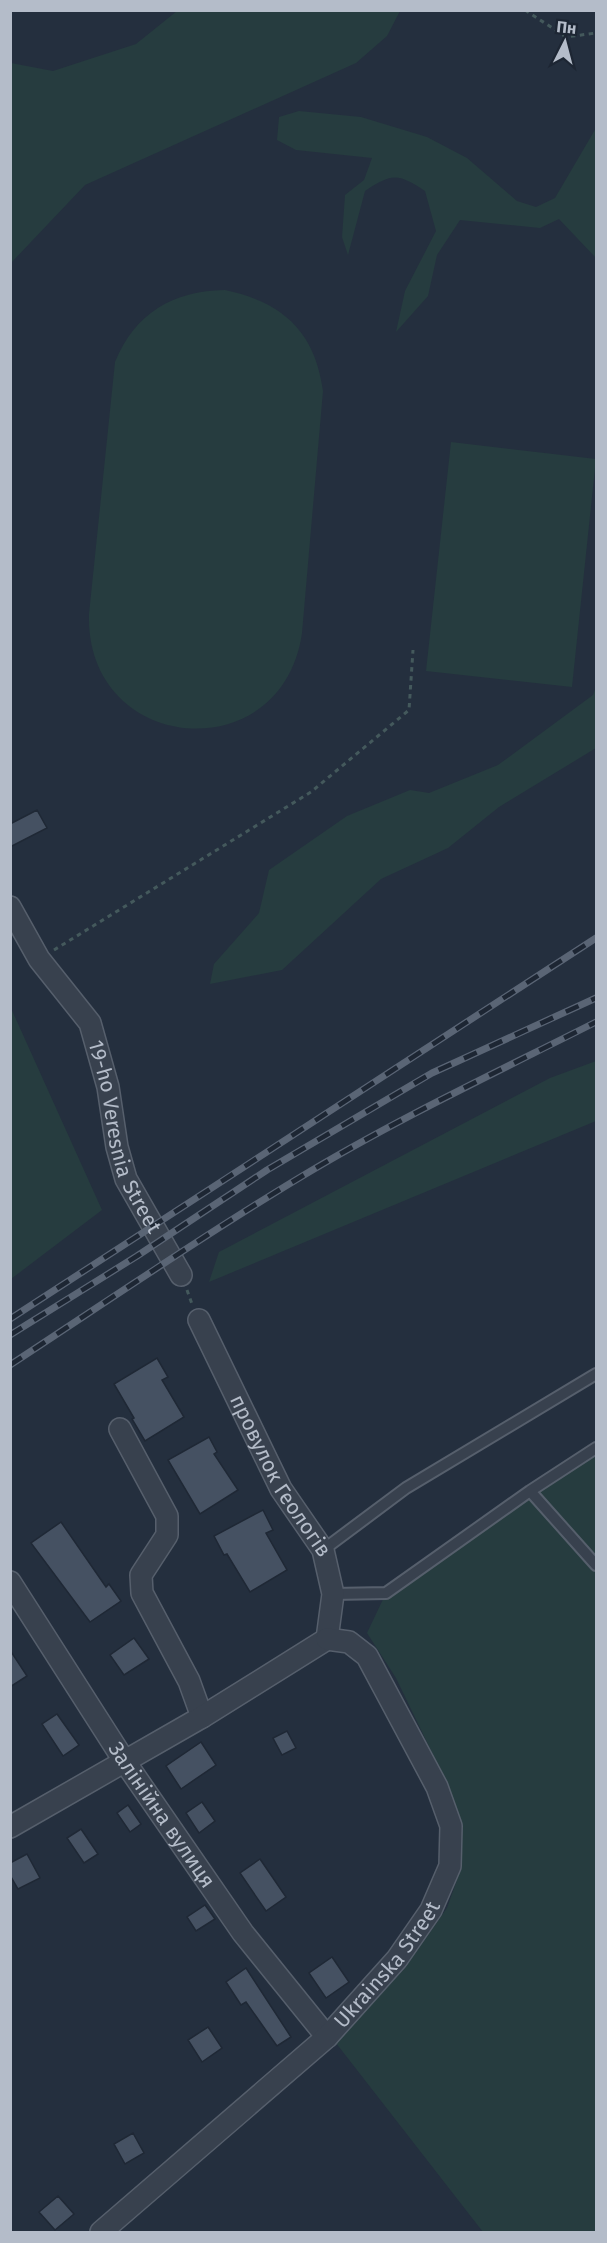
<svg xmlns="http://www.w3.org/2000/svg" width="607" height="2243" viewBox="0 0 607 2243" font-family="'Fira Sans',sans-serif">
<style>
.green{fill:#263c3f}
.building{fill:#455162;stroke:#1f2835;stroke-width:1.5}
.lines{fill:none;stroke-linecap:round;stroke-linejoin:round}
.lane-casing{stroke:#565f6c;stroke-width:14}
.street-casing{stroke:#565f6c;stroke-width:24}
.path{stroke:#44595c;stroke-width:3;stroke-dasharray:4.5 4.5;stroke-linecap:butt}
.lane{stroke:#38414e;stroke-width:10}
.street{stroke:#38414e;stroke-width:21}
.rail-casing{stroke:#5a6575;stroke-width:7}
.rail{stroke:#1d2633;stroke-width:4.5;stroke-dasharray:14;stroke-linecap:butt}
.labels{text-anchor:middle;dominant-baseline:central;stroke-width:4.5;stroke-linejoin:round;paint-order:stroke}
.street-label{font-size:21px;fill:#b4bcc9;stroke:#1d2633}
</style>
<rect width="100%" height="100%" fill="#242f3e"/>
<path class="green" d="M 177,11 L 400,11 L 387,36 L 356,63 L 85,185 L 11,263 L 11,63 L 53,71 L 136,44 Z
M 299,111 L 361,117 L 427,137 L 467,158 L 517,201 L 536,207 L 555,198 L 596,128 L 596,258 L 559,219 L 540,228 L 460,220 L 437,255 L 428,296 L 396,332 L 405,291 L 436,231 L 425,191 C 398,173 392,173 365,191 L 348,255 L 342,237 L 345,195 L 364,180 L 372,158 L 296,150 L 277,140 L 279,117 Z
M 225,290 C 282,302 315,331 323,391 L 302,633 C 282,772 85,754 89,614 L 115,362 C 135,313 173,291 225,290 Z
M 451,442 L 596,459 L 572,687 L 426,671 Z
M 596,687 L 596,748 L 499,807 L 448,848 L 381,879 L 282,970 L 210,984 L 214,964 L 259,913 L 269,870 L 347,816 L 410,790 L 429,793 L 498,765 L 593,695 Z
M 10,1006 L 102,1210 L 11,1279 L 10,1279 Z
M 596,1061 L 596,1121 L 209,1282 L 219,1252 L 550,1078 Z
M 596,1448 L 596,2232 L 483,2232 L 336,2043 L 405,1968 L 447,1908 L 457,1880 L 461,1833 L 450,1790 L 396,1678 L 367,1633 L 386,1593 Z"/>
<path class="building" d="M 37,810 L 47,828 L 10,847 L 10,824 Z
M 157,1358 L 168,1377 L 162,1380 L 184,1417 L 145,1441 L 132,1419 L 134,1418 L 114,1384 Z
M 209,1437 L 217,1452 L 214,1454 L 238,1490 L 200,1514 L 168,1460 Z
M 263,1510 L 273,1530 L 266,1533 L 287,1570 L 250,1592 L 227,1554 L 224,1555 L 214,1536 Z
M 61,1522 L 106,1587 L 109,1584 L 121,1601 L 90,1622 L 31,1543 Z
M 134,1638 L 149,1659 L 124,1675 L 110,1655 Z
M 10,1650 L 27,1676 L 10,1687 Z
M 57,1714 L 79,1745 L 63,1756 L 42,1724 Z
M 287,1731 L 296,1748 L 282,1755 L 273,1738 Z
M 201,1742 L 216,1765 L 181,1789 L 166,1766 Z
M 202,1802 L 215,1821 L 199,1833 L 186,1813 Z
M 128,1805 L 141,1824 L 130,1832 L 117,1813 Z
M 81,1829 L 98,1854 L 84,1863 L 67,1838 Z
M 27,1854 L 40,1878 L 18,1889 L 10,1875 L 10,1863 Z
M 260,1859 L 286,1897 L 266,1911 L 240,1873 Z
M 205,1905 L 215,1919 L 196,1931 L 187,1917 Z
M 332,1957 L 349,1982 L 326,1998 L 309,1973 Z
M 246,1968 L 291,2037 L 277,2046 L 246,2002 L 241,2005 L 226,1982 Z
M 208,2027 L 222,2048 L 202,2062 L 188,2040 Z
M 133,2133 L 144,2153 L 125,2164 L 114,2144 Z
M 58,2196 L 74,2214 L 55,2230 L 39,2212 Z"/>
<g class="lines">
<g class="lane-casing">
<path id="lane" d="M 530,1491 L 596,1565
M 323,1550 L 406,1488 L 596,1374
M 333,1594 L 386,1593 L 530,1491 L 596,1448"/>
</g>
<g class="street-casing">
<g id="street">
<path id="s1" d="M 10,907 L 39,959 L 90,1023 L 108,1087 L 117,1147 L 126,1179 L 181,1275"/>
<path id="s2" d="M 199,1320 L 281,1489 L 323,1550 L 333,1594 L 327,1639"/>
<path d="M 120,1429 L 167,1516 L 167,1535 L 141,1575 L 142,1593 L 189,1681 L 202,1717"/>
<path id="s3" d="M 10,1582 L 125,1762 L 243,1933 L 327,2037"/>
<path d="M 10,1827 L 202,1717 L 327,1639"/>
<path id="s4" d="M 101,2232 L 327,2037 L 397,1959 L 431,1910 L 450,1866 L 451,1826 L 437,1787 L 367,1656 L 349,1642 L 327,1639"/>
</g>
</g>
<path class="path" d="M 525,10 L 566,37 L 596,33
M 54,950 L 311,792 L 409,710 L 413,650
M 187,1290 L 192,1304"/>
<use href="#lane" class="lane"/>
<use href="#street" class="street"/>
<g class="rail-casing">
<path id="rail" d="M 10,1319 L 596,938
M 10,1335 L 137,1256 L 267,1170 L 432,1073 L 596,998
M 10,1365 C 106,1302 201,1237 299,1178 C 395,1120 497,1072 596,1022"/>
</g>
<use href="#rail" class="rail"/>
</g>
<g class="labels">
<g class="street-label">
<text stroke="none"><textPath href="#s1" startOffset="261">19-ho Veresnia Street</textPath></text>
<text stroke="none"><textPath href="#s2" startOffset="176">провулок Геологів</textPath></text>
<text stroke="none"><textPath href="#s3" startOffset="278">Залінійна вулиця</textPath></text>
<text stroke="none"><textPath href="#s4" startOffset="393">Ukrainska Street</textPath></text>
</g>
</g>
<rect width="607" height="2243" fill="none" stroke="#b4bcc9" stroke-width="24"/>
<g transform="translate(565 42) rotate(6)" stroke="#1d2633" stroke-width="4.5" paint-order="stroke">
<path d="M0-4.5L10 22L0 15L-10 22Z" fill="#b4bcc9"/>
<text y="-9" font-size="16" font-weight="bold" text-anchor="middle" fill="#b4bcc9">Пн</text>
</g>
</svg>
